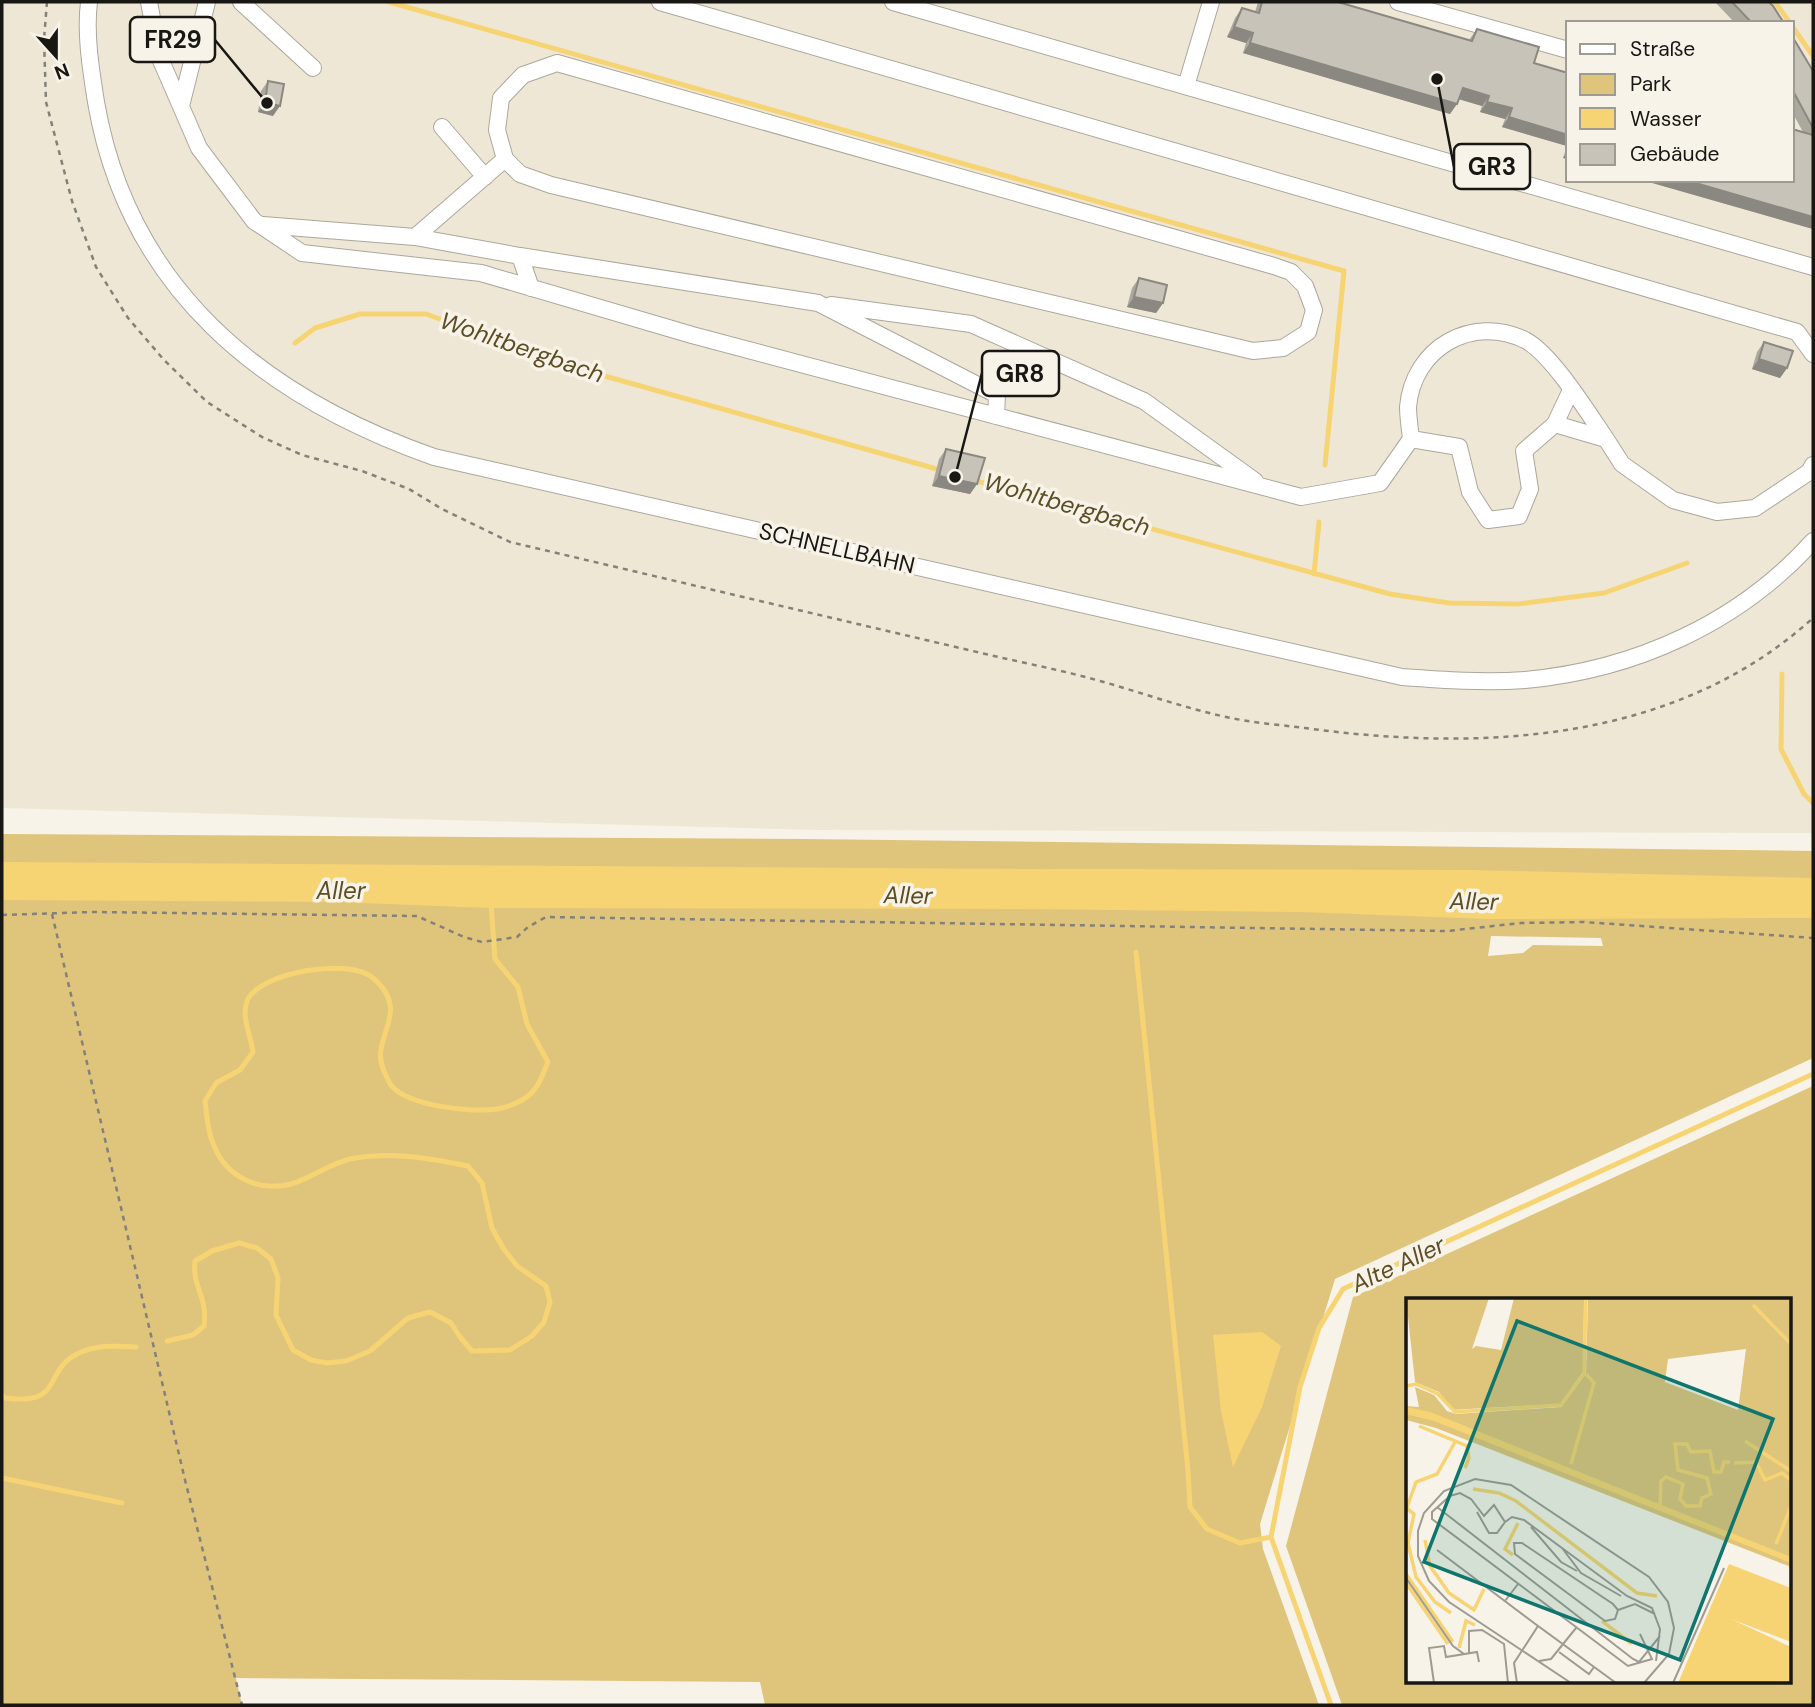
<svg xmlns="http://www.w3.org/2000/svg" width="1815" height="1707" viewBox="0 0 1815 1707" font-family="'DM Sans',sans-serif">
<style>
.built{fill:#eee7d5;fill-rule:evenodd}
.green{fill:#dfc47c;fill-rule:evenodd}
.water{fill:#f7d473}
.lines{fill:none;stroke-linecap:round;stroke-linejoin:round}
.stream{stroke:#f7d473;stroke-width:5}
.minor-casing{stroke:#aba79c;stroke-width:18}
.path{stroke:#838179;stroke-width:2.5;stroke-dasharray:5 5;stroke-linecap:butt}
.minor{stroke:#fff;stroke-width:16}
.wall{fill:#aba89e}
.shaded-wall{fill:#8b8881}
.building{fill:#c7c3b8;stroke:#8b8881;stroke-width:2}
.labels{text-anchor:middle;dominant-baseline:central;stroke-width:7;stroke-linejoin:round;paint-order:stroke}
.street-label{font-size:23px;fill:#181713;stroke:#f8f3e8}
.water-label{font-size:24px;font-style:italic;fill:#5d4e26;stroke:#f8f3e8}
.inset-river{fill:none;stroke:#f7d473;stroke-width:3.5}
.inset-road{fill:none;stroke:#9e9b93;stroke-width:2}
.view{fill:#0f766e;fill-opacity:0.15;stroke:#0f766e;stroke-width:3.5}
.inset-edge{fill:none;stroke:#181713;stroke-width:3.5}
.leader{fill:none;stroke:#181713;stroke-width:2.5}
.callout-dot{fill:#181713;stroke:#f8f3e8;stroke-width:2.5}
.callout{fill:#f8f3e8;stroke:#181713;stroke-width:2.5}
.callout-label{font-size:24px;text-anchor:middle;font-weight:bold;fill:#181713}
</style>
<rect width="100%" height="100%" fill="#f8f3e8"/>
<path class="built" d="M 2,2 L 1813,2 L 1813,833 L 817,830 L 2,808 ZM 1568,23 L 1792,23 L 1792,180 L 1568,180 Z"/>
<path class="green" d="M 2,834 L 805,839 L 1813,851 L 1813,1058 L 1335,1279 L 1260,1524 L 1263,1549 L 1319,1705 L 765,1705 L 760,1682 L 236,1678 L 242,1705 L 2,1705 ZM 1491,936 L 1601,938 L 1603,946 L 1533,945 L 1523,953 L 1488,956 Z
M 1813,1086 L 1813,1705 L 1342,1705 L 1286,1546 L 1353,1297 ZM 1407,1299 L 1789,1299 L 1789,1681 L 1407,1681 Z"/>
<path class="water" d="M 2,862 L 1025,869 L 1470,870 L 1813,878 L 1813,918 L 1489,919 L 1302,912 L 1028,909 L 491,908 L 337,902 L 2,900 Z
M 1262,1332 L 1281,1346 L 1262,1407 L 1233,1467 L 1221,1411 L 1213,1335 Z"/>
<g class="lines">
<path class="stream" d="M 389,2 L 1344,271 L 1325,465
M 1775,2 L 1790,23
M 1792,26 L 1813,56
M 295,343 L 315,328 L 360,314 L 426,314 L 569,366 L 944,471
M 973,480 L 1390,594 L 1449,603 L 1518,604 L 1604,593 L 1687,563
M 1314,574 L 1319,522
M 1782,674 L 1781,749 L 1804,794 L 1813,803
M 1136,952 L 1188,1471 L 1190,1507 L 1207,1529 L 1240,1543 L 1271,1537
M 167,1341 L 193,1335 L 204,1326 C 208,1296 192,1288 195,1261 L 212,1251 L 239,1243 L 257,1248 L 271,1259 L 278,1278 L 276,1315 L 293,1350 L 311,1360 L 327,1363 L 346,1361 L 370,1351 L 408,1318 L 430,1312 L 451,1323 L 460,1337 L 472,1351 L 510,1350 L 532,1336 L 544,1322 L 550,1302 L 546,1286 L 517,1266 L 503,1248 L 492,1228 L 482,1183 L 468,1166 C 428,1158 390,1151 350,1159 C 329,1164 312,1178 291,1184 C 260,1192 228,1178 215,1148 C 208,1134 207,1117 205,1101 L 216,1083 L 240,1070 L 253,1052 C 251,1035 241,1018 247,1001 C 259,972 350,957 373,978 C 414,1013 368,1038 384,1071 C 386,1075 388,1081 391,1085 C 407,1106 472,1113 497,1109 C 505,1108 515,1104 522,1100 C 537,1092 542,1077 548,1062 L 527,1024 L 518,987 L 495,959 L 491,904
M 2,1395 L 5,1398 C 64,1406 43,1371 77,1354 C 96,1344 117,1346 136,1347
M 2,1478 L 122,1503
M 1331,1705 L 1271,1537 L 1300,1387 L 1319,1328 L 1343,1289 L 1813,1074"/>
<g class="minor-casing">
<path id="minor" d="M 89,2 C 85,35 91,70 96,102 C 128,289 263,397 434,457 L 1402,677 C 1443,680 1484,683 1525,680 C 1635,670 1739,623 1813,541
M 149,2 L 159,56 L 199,148 L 254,221 L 302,253 L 481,273 L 692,335 L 1301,497 L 1380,483 L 1411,439 L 1459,447 L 1470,492 L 1488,520 L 1519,516 L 1530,489 L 1524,451 L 1555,424 L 1606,439 L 1622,464 L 1673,500 L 1717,512 L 1755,508 L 1809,472 L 1813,465
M 241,2 L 313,68
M 660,2 L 1797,332 L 1813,354
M 893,2 L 1813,267
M 1398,2 L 1568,50
M 557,63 L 1274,266 L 1291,272 L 1305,286 L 1314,310 L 1308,332 L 1283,348 L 1253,351 L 551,185 L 520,174 L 505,159 L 497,130 L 501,98 L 523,75 Z
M 1186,86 L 1211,2
M 181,106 L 207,2
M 442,127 L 485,177
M 263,225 L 415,237 L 505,159
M 415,237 L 520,256 L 531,288
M 520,256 L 818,303 L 997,395 L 996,416
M 831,305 L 971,324 L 1144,401 L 1255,481
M 1555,424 L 1571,390
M 1411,439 C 1410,429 1408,417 1408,407 C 1413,348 1472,314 1525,340 C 1552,354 1588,413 1606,439"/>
</g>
<path class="path" d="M 47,2 L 44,39 L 46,102 L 72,201 L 96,267 L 128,318 L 164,360 L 207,402 L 262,437 L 302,455 L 362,471 L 409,489 L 442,509 L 510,542 C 671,580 832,618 994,656 C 1029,664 1065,671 1100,681 C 1143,693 1187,709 1231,718 C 1255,723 1281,725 1305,728 C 1481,752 1675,743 1813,618
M 52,914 L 185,1480 L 242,1705
M 2,915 L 92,912 L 417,916 L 464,937 L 482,942 L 517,937 L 528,927 L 546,917 L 1447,931 L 1521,923 L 1584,922 L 1813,938"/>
<use href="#minor" class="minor"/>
</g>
<path class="wall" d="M 1258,2 L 1338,2 L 1469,40 L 1477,29 L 1534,63 L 1568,73 L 1568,159 L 1563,158 L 1567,146 L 1502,127 L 1505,119 L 1480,112 L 1482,106 L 1459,99 L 1450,114 L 1243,53 L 1246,43 L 1227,37 L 1235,18 L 1242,8 L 1255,12 Z
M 1715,2 L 1769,2 L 1784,23 L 1735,23 Z
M 1792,36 L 1813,71 L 1813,229 L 1642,180 L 1803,132 L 1792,112 Z
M 268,81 L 273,116 L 258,112 L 261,91 Z
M 1139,278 L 1163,303 L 1156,313 L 1127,307 L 1132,288 Z
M 1764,342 L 1787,368 L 1780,378 L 1752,369 L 1757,352 Z
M 946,449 L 977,484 L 970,494 L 932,486 L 939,459 Z"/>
<path class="shaded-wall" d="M 1234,27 L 1253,33 L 1246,43 L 1227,37 Z
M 1250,43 L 1457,104 L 1450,114 L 1243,53 Z
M 1463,88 L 1489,96 L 1482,106 L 1455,98 Z
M 265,102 L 280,106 L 273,116 L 258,112 Z
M 1487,102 L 1512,108 L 1505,119 L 1480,112 Z
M 1509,117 L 1568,135 L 1568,144 L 1567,146 L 1502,127 Z
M 1568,151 L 1568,159 L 1563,158 Z
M 1642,180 L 1685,180 L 1813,217 L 1813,229 Z
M 1134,297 L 1163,303 L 1156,313 L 1127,307 Z
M 1759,359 L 1787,368 L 1780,378 L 1752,369 Z
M 939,476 L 977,484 L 970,494 L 932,486 Z"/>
<path class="building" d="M 1262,2 L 1338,2 L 1472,41 L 1477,29 L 1539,47 L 1534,63 L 1568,73 L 1568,135 L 1509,117 L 1512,108 L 1487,102 L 1489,96 L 1463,88 L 1457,104 L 1250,43 L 1253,33 L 1234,27 L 1242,8 L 1259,13 Z
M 1732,2 L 1769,2 L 1773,6 L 1784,23 L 1752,23 Z
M 1792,36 L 1813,71 L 1813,128 L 1792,89 Z
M 268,81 L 284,84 L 280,106 L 265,102 Z
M 1792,129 L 1813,135 L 1813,217 L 1685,180 L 1792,180 Z
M 1139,278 L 1167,285 L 1163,303 L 1134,297 Z
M 1764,342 L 1793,351 L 1787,368 L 1759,359 Z
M 946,449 L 985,458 L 977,484 L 939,476 Z"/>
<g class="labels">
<g class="street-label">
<text transform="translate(837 548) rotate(13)">SCHNELLBAHN</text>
</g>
<g class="water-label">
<text transform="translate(522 347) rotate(19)">Wohltbergbach</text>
<text transform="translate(1067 504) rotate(16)">Wohltbergbach</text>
<text x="341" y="890">Aller</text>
<text transform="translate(908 895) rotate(1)">Aller</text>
<text transform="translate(1474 901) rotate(1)">Aller</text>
<text transform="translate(1398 1264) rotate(-25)">Alte Aller</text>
</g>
</g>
<g transform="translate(1406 1298)">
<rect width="385" height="385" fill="#f8f3e8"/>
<path d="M 0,0 L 83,0 L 66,51 L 70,48 L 95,52 L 108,0 L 178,0 L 177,74 L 154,106 L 45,112 L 33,94 L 9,84 ZM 182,0 L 385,0 L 385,269 L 30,130 L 0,122 L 0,108 L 13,109 L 9,89 L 28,97 L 41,113 L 50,116 L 155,109 L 180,75 ZM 340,51 L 332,112 L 259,84 L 262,61 Z" fill="#dfc47c" fill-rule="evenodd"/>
<path d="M 0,109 L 24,114 L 385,259 L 385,265 L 28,123 L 0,116 ZM 323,266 L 385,290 L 385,344 L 325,321 L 385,349 L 385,385 L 272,385 Z" fill="#f7d473"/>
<path class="inset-river" d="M 347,7 L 385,46M 0,88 L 10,86 L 32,96 L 49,114 L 155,107 L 178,76 L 180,0M 13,128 L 61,148 L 63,160 L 59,170M 339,143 L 385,173M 328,165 L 350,164 L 359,182 L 376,175 L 385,182M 165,166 L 188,85 L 180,76M 67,191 L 93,195 L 110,203 L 231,295 L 251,298M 254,209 L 255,183 L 260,179 L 277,186 L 274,201 L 280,208 L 294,208 L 296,200 L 305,196 L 301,180 L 272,172 L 269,146 L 281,146 L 285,154 L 304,153 L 308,174 L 315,174 L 318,164 L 324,164M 0,210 L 8,216 L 2,245 L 10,279 L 29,304 L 45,315M 0,212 L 10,184 L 31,176 L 49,144M 19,242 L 24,268 L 43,295 L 68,312 L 78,291M 370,246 L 385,208M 107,257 L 99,251 L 112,225M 0,276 L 47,344M 0,285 L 42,346M 196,323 L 226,346M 53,350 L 60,323 L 69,327"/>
<path class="inset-road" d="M 31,209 L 227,361 L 233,364 L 254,338M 71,214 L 83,235 L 91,235 L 99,224M 125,229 L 155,264 L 171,273M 108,245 L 116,245 L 207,306 L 212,312 L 209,321 L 199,323 L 109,256 ZM 156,250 L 175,275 L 215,298M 31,252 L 132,328M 0,280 L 47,348 L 58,356M 99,303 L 112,286M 212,312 L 229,306 L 249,316M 234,336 L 246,361 L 222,368 L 26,221 L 26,214 L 44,198 L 54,195 L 65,201 L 78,218 L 88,207 L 99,224 L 106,219 L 118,222 L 221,298 L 246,310 L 254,331 L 250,363M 153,354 L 183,376 L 188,369M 63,355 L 63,333 L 76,332 L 98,346 L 102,385M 133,363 L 145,361 L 170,330M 28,385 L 23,350 L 38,348 L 40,359 L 71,354 L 73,364M 111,385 L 108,365 L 132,328 L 210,385M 165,385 L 43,304 L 23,283 L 12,258 L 12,233 L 18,215 L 38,193 L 69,181 L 105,187 L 243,279 L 262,304 L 268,330 L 263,356 L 238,385M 267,385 L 318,270"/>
<path class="view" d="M 111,23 L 367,121 L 274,362 L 18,264 Z"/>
<rect width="385" height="385" class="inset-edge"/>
</g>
<path class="leader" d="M267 103L215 40M1437 79L1454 167M955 477L982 373"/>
<g class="callout-dot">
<circle cx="267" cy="103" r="7"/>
<circle cx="1437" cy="79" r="7"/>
<circle cx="955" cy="477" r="7"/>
</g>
<g class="callout">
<rect x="130" y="17" width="85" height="45" rx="7"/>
<rect x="1454" y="144" width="76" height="45" rx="7"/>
<rect x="982" y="351" width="77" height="45" rx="7"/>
</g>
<g class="callout-label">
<text x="173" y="48">FR29</text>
<text x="1492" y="175">GR3</text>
<text x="1020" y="382">GR8</text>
</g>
<rect width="1815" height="1707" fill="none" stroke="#181713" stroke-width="7"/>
<rect x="1566" y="21" width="228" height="161" fill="#f8f3e8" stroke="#9e9b93" stroke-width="2"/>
<rect x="1580" y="44" width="35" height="10" fill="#ffffff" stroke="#9e9b93" stroke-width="2"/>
<text x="1630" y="56" font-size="21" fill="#181713">Straße</text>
<rect x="1580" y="74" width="35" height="21" fill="#dfc47c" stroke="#9e9b93" stroke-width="2"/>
<text x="1630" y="91" font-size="21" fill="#181713">Park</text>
<rect x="1580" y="108" width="35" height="21" fill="#f7d473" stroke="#9e9b93" stroke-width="2"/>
<text x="1630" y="126" font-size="21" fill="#181713">Wasser</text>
<rect x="1580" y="144" width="35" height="21" fill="#c7c3b8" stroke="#9e9b93" stroke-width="2"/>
<text x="1630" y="161" font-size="21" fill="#181713">Gebäude</text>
<g transform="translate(56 56) rotate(159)" stroke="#f8f3e8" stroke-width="5" paint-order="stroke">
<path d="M0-5L12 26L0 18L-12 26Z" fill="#181713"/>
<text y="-10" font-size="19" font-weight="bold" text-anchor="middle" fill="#181713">N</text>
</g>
</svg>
